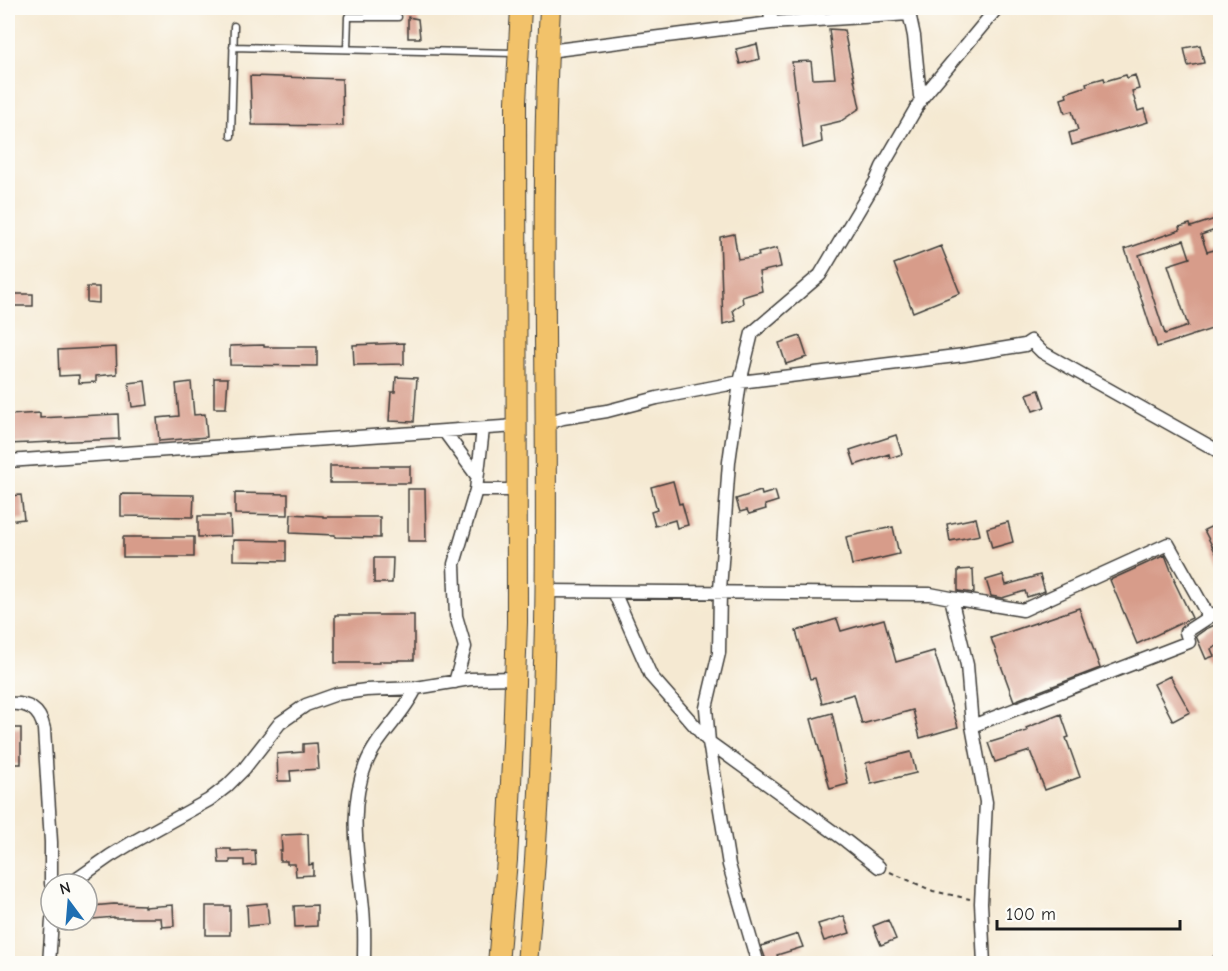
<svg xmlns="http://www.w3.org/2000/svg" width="1228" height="971" viewBox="0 0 1228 971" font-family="'Comic Neue',sans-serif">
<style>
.building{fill:#d79c8a;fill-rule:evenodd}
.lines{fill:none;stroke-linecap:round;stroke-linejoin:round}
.service-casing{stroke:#3d3b37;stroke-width:9}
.minor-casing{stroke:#3d3b37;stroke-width:15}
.trunk-casing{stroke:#3d3b37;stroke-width:22}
.path{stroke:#3d3b37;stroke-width:2;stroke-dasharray:4.5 4.5;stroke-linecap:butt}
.service{stroke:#fff;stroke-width:6}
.minor{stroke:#fff;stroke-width:12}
.trunk{stroke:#f2c26a;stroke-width:20}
</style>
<rect width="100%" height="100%" fill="#fdfcf7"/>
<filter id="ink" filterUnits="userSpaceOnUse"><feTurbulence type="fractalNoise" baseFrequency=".0167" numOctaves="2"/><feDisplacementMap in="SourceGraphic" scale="12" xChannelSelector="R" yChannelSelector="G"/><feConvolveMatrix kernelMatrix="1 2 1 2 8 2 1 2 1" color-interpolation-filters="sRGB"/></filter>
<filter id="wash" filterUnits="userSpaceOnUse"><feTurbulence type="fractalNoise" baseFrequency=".008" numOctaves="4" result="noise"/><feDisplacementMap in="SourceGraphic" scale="24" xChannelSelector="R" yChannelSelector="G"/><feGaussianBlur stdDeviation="1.35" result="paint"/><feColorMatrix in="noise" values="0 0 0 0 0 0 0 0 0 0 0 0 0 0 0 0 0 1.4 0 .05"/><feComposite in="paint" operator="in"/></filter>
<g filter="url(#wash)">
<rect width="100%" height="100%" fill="#f5e9d2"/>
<g id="blocks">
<path class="building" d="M 408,17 L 418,19 L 420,38 L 408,38 Z
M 829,29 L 844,30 L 860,108 L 841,121 L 820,126 L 822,142 L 803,148 L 792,62 L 811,61 L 813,79 L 835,78 Z
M 757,44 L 760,59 L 740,64 L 736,49 Z
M 1200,45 L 1204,63 L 1188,66 L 1184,48 Z
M 1126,75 L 1127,78 L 1135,75 L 1139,89 L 1132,91 L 1138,111 L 1144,109 L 1148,122 L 1072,145 L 1069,133 L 1078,130 L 1072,111 L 1065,113 L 1061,99 L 1067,97 L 1066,93 L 1087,86 L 1086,83 L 1104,78 L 1105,81 Z
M 250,76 L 342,79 L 343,126 L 252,125 Z
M 1221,217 L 1221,228 L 1201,235 L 1207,252 L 1221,248 L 1221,326 L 1157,347 L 1125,249 L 1180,230 L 1179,227 L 1190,224 L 1191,227 ZM 1184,240 L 1190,258 L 1168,265 L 1188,326 L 1165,334 L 1139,255 Z
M 734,234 L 738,259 L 759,256 L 758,253 L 777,248 L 781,267 L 759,272 L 762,291 L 742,297 L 743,303 L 733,310 L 736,321 L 723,324 L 720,237 Z
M 941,246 L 960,293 L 913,312 L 894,264 Z
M 87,287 L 99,287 L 99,303 L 87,302 Z
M 10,294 L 33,294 L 33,306 L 10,306 Z
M 800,336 L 807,357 L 786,364 L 779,343 Z
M 404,343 L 404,364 L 354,365 L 353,345 Z
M 264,345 L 264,347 L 317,347 L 317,366 L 230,365 L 230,346 Z
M 116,347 L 117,374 L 96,376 L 96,382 L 79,383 L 79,375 L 59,376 L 58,350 Z
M 396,377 L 417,378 L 414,422 L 389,421 L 391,392 L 395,392 Z
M 214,378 L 228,378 L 226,408 L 214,408 Z
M 145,381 L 148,405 L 132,407 L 129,383 Z
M 191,382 L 194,415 L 205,414 L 207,437 L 159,441 L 157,418 L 179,416 L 176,384 Z
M 1039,390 L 1045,407 L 1033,411 L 1027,394 Z
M 40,413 L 40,418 L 118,414 L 119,439 L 8,444 L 8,415 Z
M 896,435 L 902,454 L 890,458 L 889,454 L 855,465 L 850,450 Z
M 330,466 L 410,466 L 410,483 L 330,483 Z
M 673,481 L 679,504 L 682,503 L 688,525 L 677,528 L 675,520 L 655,526 L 651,512 L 657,510 L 651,487 Z
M 408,489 L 425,489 L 426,541 L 408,541 Z
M 761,491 L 762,495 L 775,491 L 778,501 L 765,505 L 766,509 L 749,514 L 747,510 L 740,512 L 736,499 Z
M 235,493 L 288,494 L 288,515 L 235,514 Z
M 121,494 L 194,495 L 193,517 L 121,516 Z
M 21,495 L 24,519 L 8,521 L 8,496 Z
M 291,514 L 323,516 L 323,517 L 380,517 L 380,538 L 335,537 L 335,535 L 290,533 Z
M 198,516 L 230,516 L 231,536 L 198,537 Z
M 976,518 L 980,535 L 950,541 L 947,524 Z
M 1008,522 L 1013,542 L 992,548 L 987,528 Z
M 1221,522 L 1221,563 L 1204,530 Z
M 893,527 L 899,554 L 852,565 L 846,537 Z
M 123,537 L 194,537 L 194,557 L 123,557 Z
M 233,540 L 286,541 L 286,561 L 233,560 Z
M 1165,555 L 1175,581 L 1174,581 L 1192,618 L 1137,644 L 1110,580 Z
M 374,558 L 393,558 L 392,583 L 374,583 Z
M 973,569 L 974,593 L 958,591 L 958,570 Z
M 1003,575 L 1006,585 L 1040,575 L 1045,591 L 1027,597 L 1025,591 L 1002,598 L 991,596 L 986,580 Z
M 1079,608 L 1100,668 L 1014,701 L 991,638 Z
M 335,615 L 414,615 L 414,660 L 398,660 L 398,661 L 380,661 L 380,663 L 335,663 Z
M 837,619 L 841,631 L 884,619 L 896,662 L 934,651 L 958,727 L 920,738 L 913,710 L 862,724 L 854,694 L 822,703 L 815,678 L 810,679 L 796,631 Z
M 1221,622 L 1221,644 L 1211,649 L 1214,656 L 1206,659 L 1196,636 L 1206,629 Z
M 1170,676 L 1190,712 L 1173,721 L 1154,684 Z
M 832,713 L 848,784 L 830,789 L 811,719 Z
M 1061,714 L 1069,737 L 1066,738 L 1080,777 L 1045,790 L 1030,751 L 995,762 L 988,743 L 1027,731 L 1026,728 Z
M 8,728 L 21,728 L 21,764 L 8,764 Z
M 317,743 L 319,769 L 290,771 L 291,781 L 278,781 L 277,754 L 303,752 L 303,744 Z
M 911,752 L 916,773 L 871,784 L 866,763 Z
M 308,834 L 309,865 L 313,864 L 313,875 L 296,876 L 295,864 L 287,864 L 287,861 L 280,861 L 280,851 L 282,851 L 281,835 Z
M 218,849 L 231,849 L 231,851 L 255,850 L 256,865 L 244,866 L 244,860 L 230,860 L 230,863 L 219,863 Z
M 267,903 L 269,924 L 248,926 L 247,905 Z
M 114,904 L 144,905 L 144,907 L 173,905 L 174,926 L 162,927 L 161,918 L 114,918 L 114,917 L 93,919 L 92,906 Z
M 317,905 L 317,926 L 295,927 L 294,906 Z
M 206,906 L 230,906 L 230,935 L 206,935 Z
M 844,916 L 850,933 L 824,941 L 818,924 Z
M 888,920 L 896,939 L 881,945 L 873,926 Z
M 798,934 L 803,947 L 777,955 L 779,961 L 767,963 L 761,946 Z"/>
</g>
</g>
<g filter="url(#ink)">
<use href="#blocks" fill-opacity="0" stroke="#3d3b37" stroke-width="1.5"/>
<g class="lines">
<g class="service-casing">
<path id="service" d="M 233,47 L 515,53
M 347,49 L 348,17 L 398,17
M 231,136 L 234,26"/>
</g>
<g class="minor-casing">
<path id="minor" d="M 770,8 L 771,23
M 548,51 L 771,23 L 909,14
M 922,98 L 997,8
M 545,424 L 563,418 L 607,411 L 657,398 L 740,382 L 964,355 L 1025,345 L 1031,341 L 1042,352 L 1220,452
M 444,431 L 477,476
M 8,461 L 517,426
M 476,490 L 483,429
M 545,591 L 930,594 L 951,598 L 967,665 L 972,726 L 986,802 L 981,903 L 984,964
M 614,592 L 651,676 L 709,742 L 729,865 L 758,964
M 951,598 L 1023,610 L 1168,544 L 1209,617 L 1220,611
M 455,682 L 465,647 L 456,616 L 454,564 L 476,490 L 517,490
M 8,704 C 27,702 40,709 44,729 L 51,842 L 51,884
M 972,726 L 1189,642 L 1186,632 L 1209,617
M 879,867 L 846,841 L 709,742 L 706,708 L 719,653 L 720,590 L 729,462 L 740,382 L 752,333 L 820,275 L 876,181 L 882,167 L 922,98 L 920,96 L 914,36 L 908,8
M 70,884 L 110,856 L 133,842 L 209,800 L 227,786 L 244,769 L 280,723 L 306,705 L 337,694 L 366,690 L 416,688 L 470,679 L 515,678
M 49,964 L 52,920
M 364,964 C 364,945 365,927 363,909 C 359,861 347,810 366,764 C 377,736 403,716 416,688
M 1216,964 L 1220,959"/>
</g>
<g class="trunk-casing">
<path id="trunk" d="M 498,964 L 507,860 L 513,743 L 517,622 L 516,102 L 521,8
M 527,964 C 537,850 543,737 545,623 C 549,418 539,212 550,8"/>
</g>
<path class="path" d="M 890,872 L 933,891 L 970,899"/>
<use href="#service" class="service"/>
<use href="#minor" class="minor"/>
<use href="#trunk" class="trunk"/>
</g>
</g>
<rect width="1228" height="971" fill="none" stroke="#fdfcf7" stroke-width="30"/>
<g transform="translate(69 902) rotate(344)"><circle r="28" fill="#fdfcf7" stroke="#a3a29f" stroke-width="1.5"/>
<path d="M0-4.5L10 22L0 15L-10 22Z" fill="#1f6fb2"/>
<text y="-9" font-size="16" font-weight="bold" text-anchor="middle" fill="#1c1c1c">N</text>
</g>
<path d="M997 920v9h183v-9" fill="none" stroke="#1c1c1c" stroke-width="3"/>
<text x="1006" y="920" font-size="18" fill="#1c1c1c" stroke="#fdfcf7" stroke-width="4.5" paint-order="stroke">100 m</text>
</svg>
